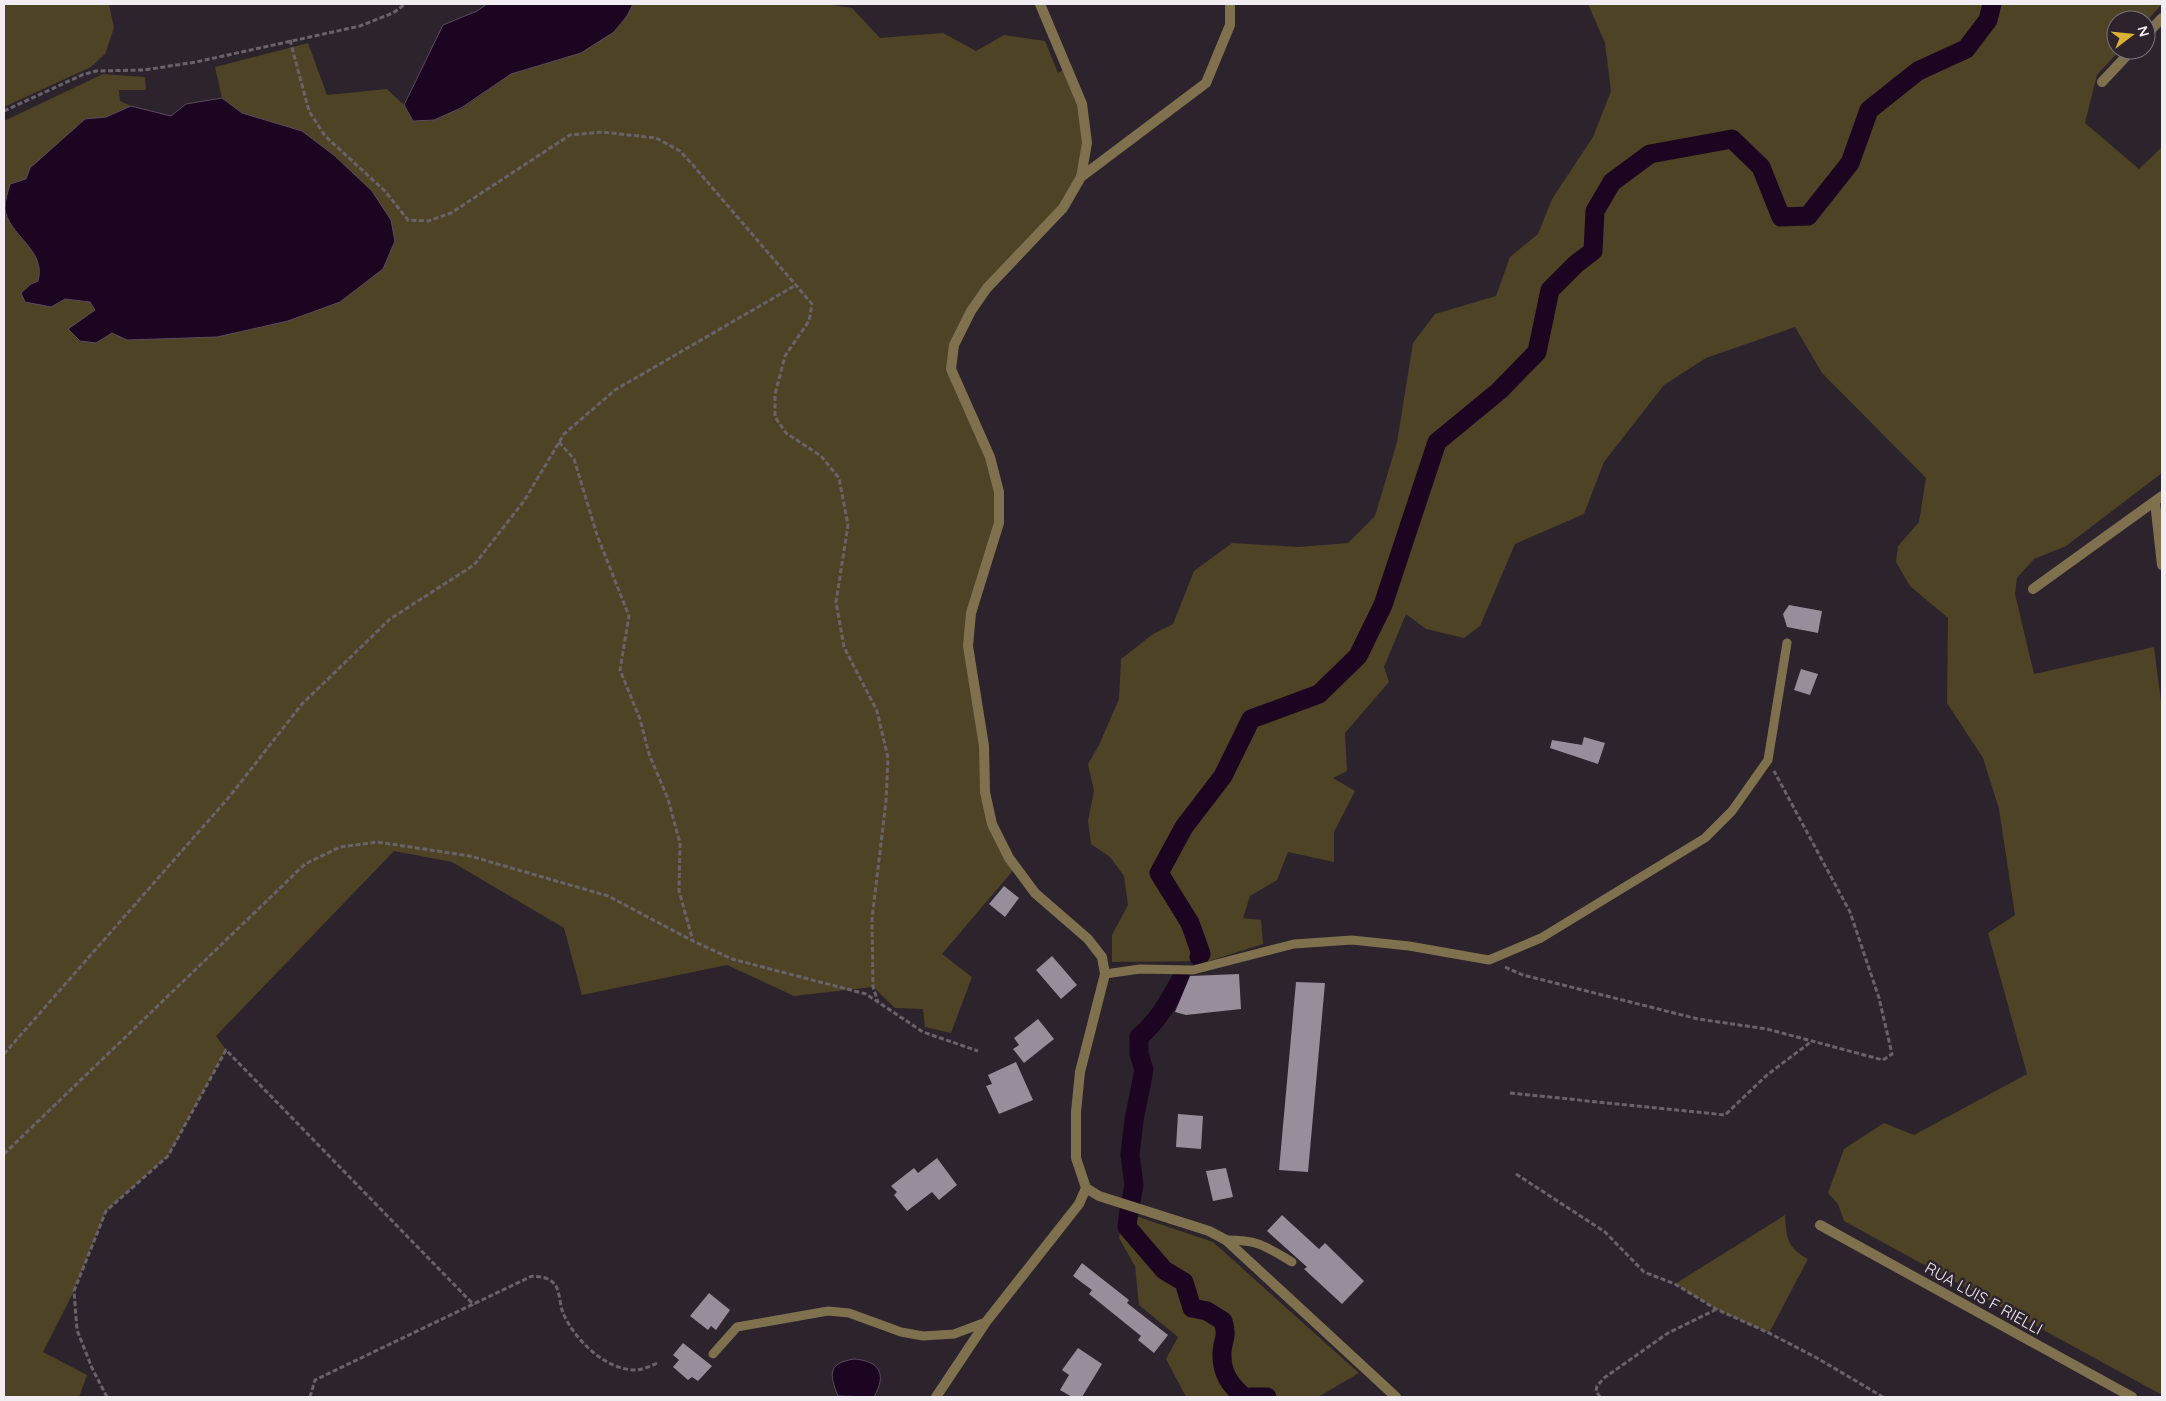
<svg xmlns="http://www.w3.org/2000/svg" width="2166" height="1401" viewBox="0 0 2166 1401" font-family="Quicksand,sans-serif">
<style>
.green{fill:#4e4325}
.water{fill:#1c0520;stroke:#5c4a5f}
.lines{fill:none;stroke-linecap:round;stroke-linejoin:round}
.canal{stroke:#1c0520;stroke-width:19}
.building{fill:#988d9a}
.path{stroke:#6a626b;stroke-width:3;stroke-dasharray:5 2.5;stroke-linecap:butt}
.service{stroke:#7f714e;stroke-width:9}
.minor{stroke:#7f714e;stroke-width:10}
.labels{text-anchor:middle;dominant-baseline:central;stroke-width:5;stroke-linejoin:round;paint-order:stroke}
.street-label{font-size:16px;fill:#f2ecf3;stroke:#2c232d}
</style>
<rect width="100%" height="100%" fill="#2c232d"/>
<path class="green" d="M 4,4 L 109,4 L 114,28 L 105,54 L 91,67 L 4,107 Z
M 633,4 L 826,4 L 852,8 L 880,38 L 943,33 L 976,51 L 1004,35 L 1045,41 L 1058,73 L 1067,68 L 1082,104 L 1087,143 L 1081,177 L 1063,208 L 971,311 L 951,369 L 990,457 L 999,523 L 968,646 L 992,824 L 1016,867 L 942,954 L 972,977 L 951,1033 L 925,1027 L 923,1009 L 895,1008 L 873,987 L 794,996 L 727,965 L 582,995 L 564,928 L 452,862 L 394,851 L 216,1036 L 226,1050 L 168,1156 L 106,1211 L 74,1291 L 43,1352 L 87,1375 L 79,1397 L 4,1397 L 4,121 L 103,74 L 145,77 L 146,90 L 119,90 L 120,101 L 131,106 L 106,117 L 85,119 L 26,179 L 5,208 C 7,212 8,218 10,223 C 22,241 45,257 38,281 L 31,284 L 65,299 L 90,302 L 95,310 L 96,343 L 112,333 L 127,340 L 302,131 L 242,113 L 222,98 L 215,67 L 308,43 L 327,95 L 387,89 L 404,105 L 413,121 L 461,109 L 511,74 L 581,53 L 627,16 Z
M 1588,4 L 2162,4 L 2146,22 L 2146,20 L 2116,20 L 2116,50 L 2120,50 L 2097,75 L 2085,123 L 2139,169 L 2162,147 L 2162,473 L 2066,546 L 2034,559 L 2017,578 L 2015,594 L 2034,674 L 2154,647 L 2162,709 L 2162,1395 L 1844,1221 L 1838,1204 L 1828,1193 L 1844,1149 L 1884,1123 L 1914,1135 L 2027,1074 L 1988,933 L 2015,915 L 1999,809 L 1983,758 L 1947,703 L 1948,618 L 1910,586 L 1896,562 L 1898,546 L 1919,522 L 1926,478 L 1822,373 L 1795,327 L 1706,358 L 1664,385 L 1604,462 L 1584,514 L 1515,544 L 1480,626 L 1464,638 L 1426,629 L 1406,614 L 1384,667 L 1389,682 L 1345,733 L 1347,771 L 1333,778 L 1355,791 L 1334,832 L 1334,862 L 1288,852 L 1277,880 L 1250,896 L 1243,918 L 1261,920 L 1263,944 L 1209,961 L 1112,962 L 1112,935 L 1128,905 L 1124,876 L 1110,857 L 1091,844 L 1088,821 L 1094,791 L 1088,764 L 1099,745 L 1119,699 L 1121,659 L 1153,634 L 1173,624 L 1194,571 L 1232,543 L 1299,547 L 1348,543 L 1375,516 L 1397,442 L 1413,343 L 1435,314 L 1496,296 L 1510,257 L 1538,234 L 1552,199 L 1593,137 L 1611,91 L 1605,43 Z
M 1124,1212 L 1213,1242 L 1359,1373 L 1318,1397 L 1186,1397 L 1166,1359 L 1178,1337 L 1139,1305 L 1135,1266 L 1119,1238 Z
M 1785,1215 C 1786,1237 1787,1248 1808,1259 L 1769,1333 L 1716,1309 L 1675,1284 Z"/>
<path class="water" d="M 487,4 L 633,4 L 627,16 L 614,32 L 581,53 L 511,74 L 461,108 L 434,120 L 413,121 L 404,105 L 443,25 L 477,11 Z
M 222,98 L 242,113 L 302,131 L 335,156 L 372,191 L 391,220 L 395,241 L 383,269 L 340,302 L 288,321 L 217,337 L 127,340 L 112,333 L 96,343 L 80,341 L 68,329 L 95,310 L 90,302 L 65,299 L 51,307 L 25,302 L 21,293 L 31,284 L 38,281 C 47,249 7,235 5,208 C 5,201 8,191 10,184 L 26,179 L 30,168 L 85,119 L 106,117 L 131,106 L 171,116 L 186,104 Z
M 854,1359 C 880,1361 887,1374 874,1397 L 838,1396 C 829,1374 828,1363 854,1359 Z"/>
<g class="lines">
<path class="canal" d="M 1199,957 L 1201,954 L 1190,923 L 1159,873 L 1184,827 L 1223,776 L 1251,719 L 1319,694 L 1358,656 L 1383,605 L 1437,442 L 1499,391 L 1537,352 L 1550,290 L 1576,264 L 1593,251 L 1595,211 L 1612,182 L 1650,154 L 1732,139 L 1761,167 L 1781,217 L 1808,216 L 1850,163 L 1869,110 L 1918,71 L 1966,49 L 1988,20 L 1992,4
M 1131,1201 L 1134,1185 L 1130,1155 L 1134,1120 L 1144,1070 L 1139,1054 L 1139,1037 C 1158,1021 1169,1001 1181,979
M 1129,1210 L 1127,1227 L 1164,1270 L 1184,1282 L 1192,1308 L 1207,1311 L 1223,1321 C 1228,1339 1223,1337 1222,1352 C 1221,1373 1230,1385 1244,1397
M 1250,1397 L 1267,1397"/>
</g>
<path class="building" d="M 1789,605 L 1822,611 L 1818,633 L 1787,627 L 1783,614 Z
M 1801,669 L 1818,674 L 1810,695 L 1794,690 Z
M 1584,737 L 1605,743 L 1598,764 L 1550,748 L 1552,740 L 1582,745 Z
M 1004,886 L 1019,898 L 1005,917 L 989,904 Z
M 1052,956 L 1077,985 L 1061,999 L 1036,970 Z
M 1239,974 L 1241,1009 L 1186,1015 L 1175,1012 L 1190,976 Z
M 1296,982 L 1325,983 L 1308,1172 L 1279,1170 Z
M 1038,1019 L 1054,1039 L 1024,1063 L 1013,1049 L 1019,1045 L 1014,1038 Z
M 1016,1062 L 1033,1100 L 999,1114 L 986,1086 L 992,1084 L 988,1075 Z
M 1178,1114 L 1203,1116 L 1201,1149 L 1176,1147 Z
M 937,1158 L 957,1185 L 939,1200 L 932,1192 L 907,1211 L 894,1195 L 897,1192 L 891,1186 L 914,1168 L 918,1173 Z
M 1226,1168 L 1233,1197 L 1213,1201 L 1206,1171 Z
M 1282,1215 L 1319,1249 L 1325,1243 L 1364,1281 L 1342,1304 L 1304,1269 L 1307,1267 L 1267,1231 Z
M 1082,1263 L 1129,1300 L 1127,1303 L 1168,1335 L 1154,1353 L 1138,1340 L 1141,1336 L 1089,1294 L 1092,1290 L 1073,1276 Z
M 709,1293 L 730,1310 L 716,1330 L 711,1326 L 708,1330 L 690,1316 Z
M 683,1343 L 712,1366 L 698,1381 L 692,1377 L 688,1380 L 673,1367 L 679,1360 L 673,1355 Z
M 1078,1348 L 1102,1364 L 1082,1397 L 1072,1397 L 1060,1390 L 1069,1375 L 1062,1370 Z"/>
<g class="lines">
<path class="path" d="M 290,40 L 309,111 L 325,136 L 385,191 L 408,220 L 428,221 L 451,213 L 570,135 L 602,132 L 656,138 L 680,151 L 692,164 L 812,304 L 809,321 L 785,356 L 775,394 L 775,417 L 786,433 L 821,456 L 839,478 L 848,525 L 836,602 L 844,647 L 877,711 L 888,758 L 886,801 L 872,919 L 873,987 L 878,1002
M 4,111 L 82,75 L 96,71 L 144,70 L 196,62 L 360,26 L 393,13 L 405,4
M 559,442 L 574,459 L 597,535 L 629,616 L 620,670 L 640,719 L 649,754 L 668,799 L 680,843 L 679,891 L 693,941
M 1505,967 L 1523,975 L 1698,1019 L 1767,1029 L 1883,1060 L 1892,1054 L 1879,998 L 1850,912 L 1774,771
M 4,1054 L 230,796 L 302,704 L 390,619 L 474,565 L 524,501 L 564,434 L 615,390 L 796,285
M 1510,1093 L 1725,1115 L 1767,1075 L 1812,1041
M 4,1154 L 305,864 L 340,847 L 377,842 L 470,856 L 608,896 L 693,941 L 732,959 L 866,994 L 923,1032 L 978,1051
M 1516,1174 L 1605,1232 L 1644,1272 L 1675,1284 L 1716,1309 L 1769,1333 L 1817,1358 L 1883,1397
M 107,1397 L 92,1368 L 77,1330 L 74,1291 L 106,1211 L 168,1156 L 226,1050 L 474,1305
M 310,1397 L 315,1380 L 532,1276 C 541,1277 550,1277 556,1286 C 560,1294 560,1305 563,1313 C 575,1340 605,1370 636,1370 C 643,1370 652,1365 658,1363
M 1600,1397 L 1596,1391 L 1597,1386 L 1604,1378 L 1668,1333 L 1715,1310"/>
<path class="service" d="M 1105,974 L 1140,969 L 1193,970 L 1294,944 L 1352,940 L 1409,946 L 1489,960 L 1541,938 L 1705,838 L 1732,811 L 1768,760 L 1787,643
M 1226,1240 C 1259,1240 1265,1246 1292,1262
M 713,1354 L 737,1327 L 828,1311 L 849,1313 L 901,1332 L 923,1336 L 954,1334 L 986,1322"/>
<path class="minor" d="M 1040,4 L 1082,104 L 1087,143 L 1081,177 L 1063,208 L 987,288 L 971,311 L 954,345 L 951,369 L 990,457 L 999,492 L 999,523 L 971,613 L 968,646 L 984,746 L 985,792 L 992,824 L 1009,858 L 1035,893 L 1088,939 L 1102,957 L 1105,974 L 1080,1072 L 1076,1112 L 1076,1158 L 1086,1188 L 1099,1196 L 1209,1231 L 1226,1240 L 1396,1397
M 2146,35 L 2162,18
M 2102,82 L 2132,50
M 1081,177 L 1206,83 L 1230,25 L 1230,4
M 2155,502 L 2162,565
M 2033,589 L 2162,496
M 1820,1225 L 2132,1397
M 936,1397 L 986,1322 L 1079,1204 L 1086,1188"/>
</g>
<g class="labels">
<g class="street-label">
<text transform="translate(1984 1298) rotate(29)">RUA LUIS F RIELLI</text>
</g>
</g>
<rect width="2166" height="1401" fill="none" stroke="#f2ecf3" stroke-width="10"/>
<g transform="translate(2131 35) rotate(74)"><circle r="24" fill="#2c232d" stroke="#7b737c"/>
<path d="M0-4L9 19L0 12L-9 19Z" fill="#dcb233"/>
<text y="-8" font-size="14" font-weight="bold" text-anchor="middle" fill="#f2ecf3">N</text>
</g>
</svg>
